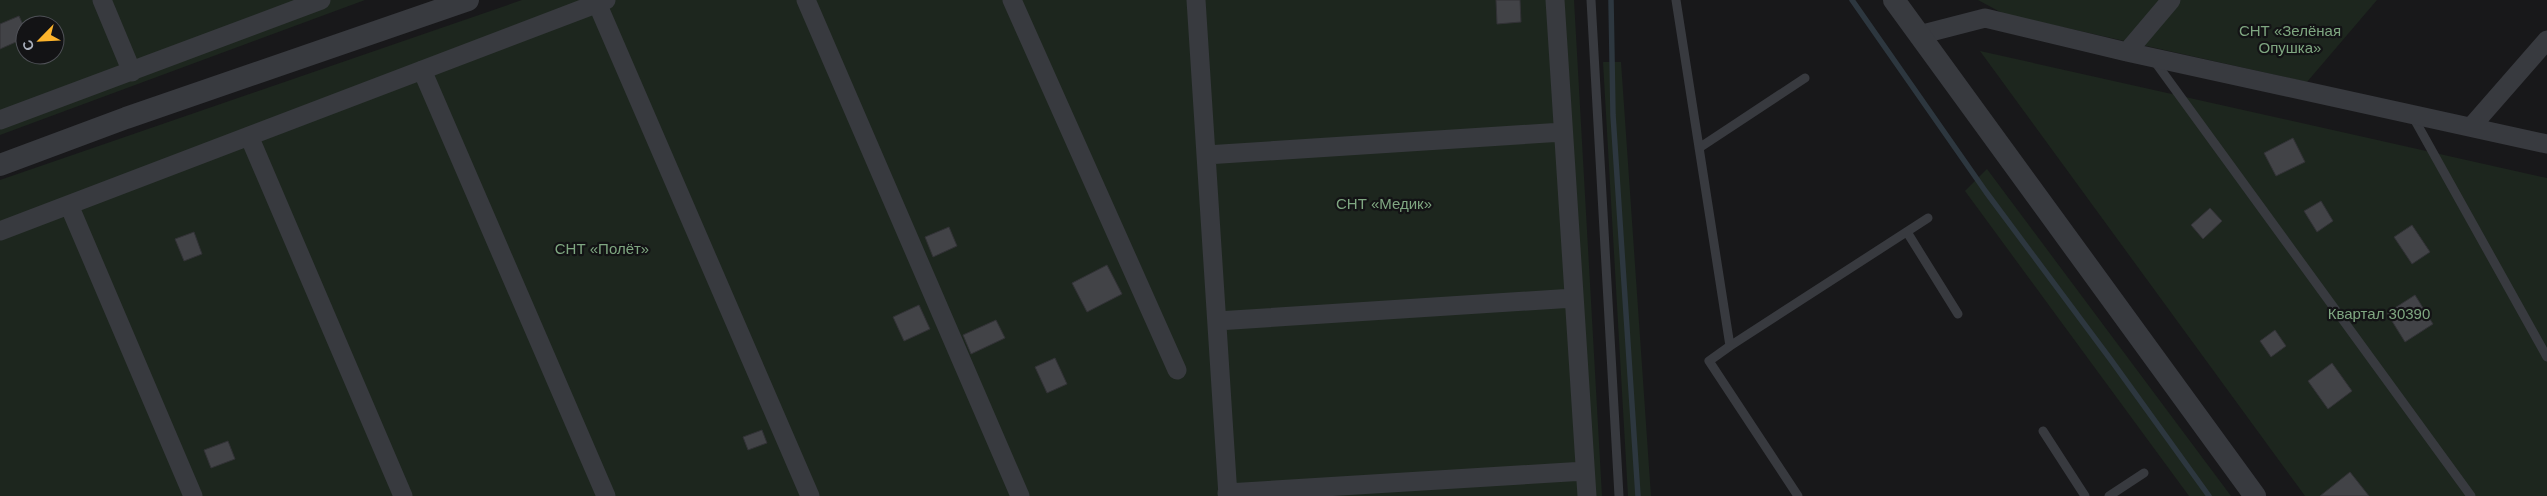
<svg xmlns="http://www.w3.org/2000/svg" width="2547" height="496" viewBox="0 0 2547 496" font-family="Arial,sans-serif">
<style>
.green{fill:#1d261e;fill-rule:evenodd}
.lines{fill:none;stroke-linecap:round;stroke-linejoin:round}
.stream{stroke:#2d373f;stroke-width:5.5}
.building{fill:#424347;stroke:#323236}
.service{stroke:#383a3f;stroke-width:9}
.minor{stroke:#383a3f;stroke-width:19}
.tertiary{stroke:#383a3f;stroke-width:22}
.labels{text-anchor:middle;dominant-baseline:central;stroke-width:4.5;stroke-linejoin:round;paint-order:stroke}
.park-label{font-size:15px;fill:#7fa781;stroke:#131315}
</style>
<rect width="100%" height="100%" fill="#18181a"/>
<path class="green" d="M 0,0 L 365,0 L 0,135 ZM 25,25 L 55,25 L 55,55 L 25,55 Z
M 522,0 L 1574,0 L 1602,496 L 0,496 L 0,180 Z
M 1978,0 L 2377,0 L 2307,82 L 2004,14 Z
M 1980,51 L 2547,178 L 2547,496 L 2305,496 Z
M 1603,62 L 1621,62 L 1651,496 L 1628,496 Z
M 1987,169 L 2231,496 L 2189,496 L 1965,191 Z"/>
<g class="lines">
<path class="stream" d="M 1611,0 L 1613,115 L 1638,496
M 1852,0 L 1986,192 L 2111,360 L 2209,496"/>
</g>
<path class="building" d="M 1496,0 L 1520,0 L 1521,22 L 1497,24 Z
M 19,16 L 25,29 L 25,38 L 0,49 L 0,24 Z
M 2293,138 L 2305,162 L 2276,176 L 2264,153 Z
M 2321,201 L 2333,221 L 2317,232 L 2304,211 Z
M 2210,208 L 2222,221 L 2203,239 L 2191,225 Z
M 2412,225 L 2430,252 L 2412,264 L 2394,237 Z
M 949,227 L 957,246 L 933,257 L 925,237 Z
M 194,232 L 202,254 L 184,261 L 175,239 Z
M 1107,265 L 1122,294 L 1087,312 L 1072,283 Z
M 2415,295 L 2433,324 L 2405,342 L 2387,313 Z
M 919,305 L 930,329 L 904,341 L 893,317 Z
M 996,320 L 1005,338 L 971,354 L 963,335 Z
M 2275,330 L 2286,346 L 2271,357 L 2260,341 Z
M 1055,358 L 1067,384 L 1047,393 L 1035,367 Z
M 2332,363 L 2352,391 L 2328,409 L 2308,381 Z
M 762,430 L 767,443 L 748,450 L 743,437 Z
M 228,441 L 235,459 L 211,468 L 204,450 Z
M 2350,472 L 2369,496 L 2320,496 Z"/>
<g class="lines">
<path class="service" d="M 1591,0 L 1619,496
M 1676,0 L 1730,346 L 1709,361 L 1798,496
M 2153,59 L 2471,496
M 2412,115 L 2547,357
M 1699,148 L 1805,78
M 1907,232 L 1958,314
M 1730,346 L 1928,218
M 2043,431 L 2085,496
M 2109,496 L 2144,473"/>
<path class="minor" d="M 102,0 L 132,72
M 806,0 L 1020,496
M 1012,0 L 1177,370
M 1196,0 L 1228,496
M 1555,0 L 1587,496
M 597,3 L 810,496
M 1919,35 L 1985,18 L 2127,52 L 2547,144
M 2127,52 L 2171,0
M 422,70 L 606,496
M 0,120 L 321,0
M 2471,127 L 2547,40
M 249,136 L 403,496
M 1206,155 L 1563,132
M 69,205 L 193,496
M 0,231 L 606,0
M 1217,321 L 1574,298
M 1227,493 L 1585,471"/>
<path class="tertiary" d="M 1894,0 L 2255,496
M 0,165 L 126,118 L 468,0"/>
</g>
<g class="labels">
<g class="park-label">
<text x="2290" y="30">СНТ «Зелёная<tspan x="2290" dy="17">Опушка»</tspan></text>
<text x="1384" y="203">СНТ «Медик»</text>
<text x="602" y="248">СНТ «Полёт»</text>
<text x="2379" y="313">Квартал 30390</text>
</g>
</g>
<g transform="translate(40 40) rotate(246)"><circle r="24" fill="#131315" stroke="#4f5157"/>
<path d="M0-4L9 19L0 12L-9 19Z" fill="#fdb42c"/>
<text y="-8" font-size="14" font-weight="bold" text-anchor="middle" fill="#a9afbb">С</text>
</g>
</svg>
